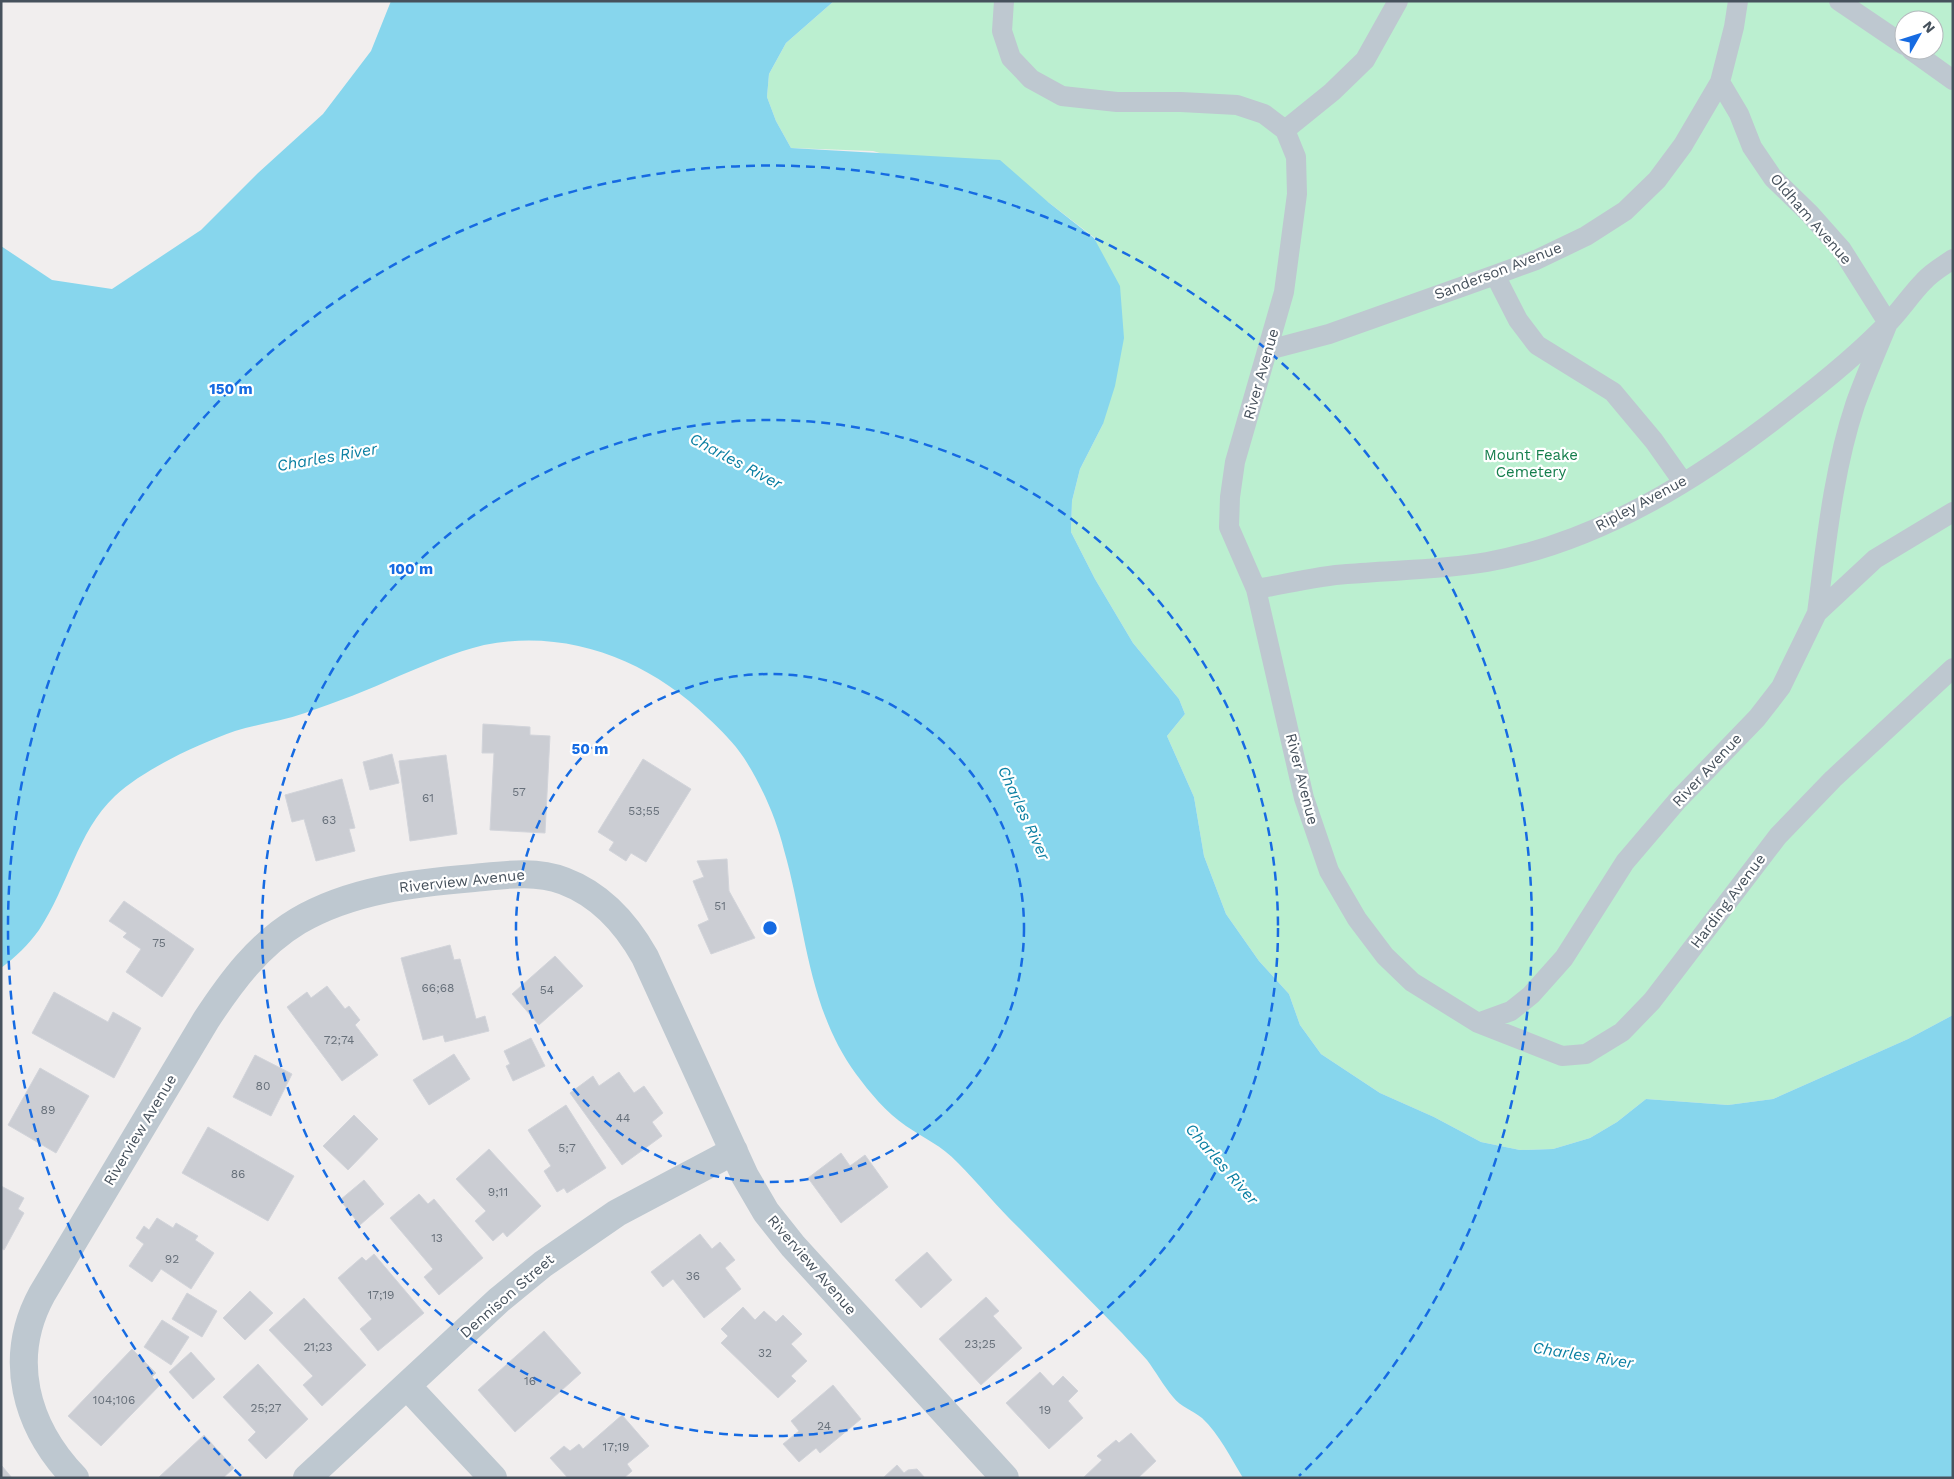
<svg xmlns="http://www.w3.org/2000/svg" width="1954" height="1479" viewBox="0 0 1954 1479" font-family="'Work Sans',sans-serif">
<style>
.green{fill:#bbefd0;fill-rule:evenodd}
.water{fill:#87d6ed}
.building{fill:#cbcdd3;stroke:#d2d4da}
.lines{fill:none;stroke-linecap:round;stroke-linejoin:round}
.service{stroke:#bec8d0;stroke-width:20}
.minor{stroke:#bec8d0;stroke-width:28}
.ring{fill:none;stroke:#166be2;stroke-width:2.5;stroke-dasharray:9 6}
.labels{text-anchor:middle;dominant-baseline:central;stroke-width:4.5;stroke-linejoin:round;paint-order:stroke}
.number-label{font-size:12px;fill:#67707a}
.street-label{font-size:15px;fill:#46515c;stroke:#fff}
.park-label{font-size:15px;fill:#157e4c;stroke:#fff}
.water-label{font-size:16px;font-style:italic;fill:#0a7fa2;stroke:#fff}
.centre{fill:#166be2;stroke:#fff;stroke-width:2.5}
.ring-label{font-size:15px;text-anchor:middle;font-weight:bold;fill:#166be2;stroke:#fff;stroke-width:4.5;stroke-linejoin:round;paint-order:stroke}
</style>
<rect width="100%" height="100%" fill="#f1eeee"/>
<path class="green" d="M 834,1 L 1953,1 L 1953,1015 L 1908,1039 L 1773,1099 L 1728,1105 L 1646,1099 L 1617,1122 L 1590,1138 L 1553,1149 L 1520,1150 L 1481,1142 L 1434,1117 L 1380,1093 L 1321,1054 L 1300,1025 L 1289,994 L 1259,961 L 1226,914 L 1204,856 L 1194,797 L 1167,736 L 1185,714 L 1179,699 L 1133,643 L 1095,579 L 1071,532 L 1072,501 L 1080,469 L 1103,424 L 1095,238 L 1048,202 L 873,151 L 791,148 L 776,121 L 767,97 L 769,74 L 786,43 ZM 1904,20 L 1934,20 L 1934,50 L 1904,50 Z"/>
<path class="water" d="M 391,1 L 834,1 L 786,43 L 769,74 L 767,97 L 776,121 L 791,148 L 1000,160 L 1048,202 L 1094,238 L 1120,286 L 1124,338 L 1115,386 L 1103,424 L 1080,469 L 1072,501 L 1071,532 L 1095,579 L 1133,643 L 1179,699 L 1185,714 L 1167,736 L 1194,797 L 1204,856 L 1226,914 L 1259,961 L 1289,994 L 1300,1025 L 1321,1054 L 1380,1093 L 1434,1117 L 1481,1142 L 1520,1150 L 1553,1149 L 1590,1138 L 1617,1122 L 1646,1099 L 1728,1105 L 1773,1099 L 1908,1039 L 1953,1015 L 1953,1478 L 1243,1478 C 1231,1458 1219,1434 1202,1418 C 1192,1410 1181,1407 1173,1397 C 1163,1385 1156,1372 1147,1360 C 1139,1351 1130,1342 1122,1333 C 1088,1298 1054,1264 1020,1229 C 998,1208 979,1184 958,1163 C 941,1145 925,1139 906,1126 C 886,1112 870,1093 856,1074 C 807,1007 806,926 784,850 C 776,818 762,786 744,758 C 734,743 721,730 708,718 C 649,660 567,628 484,645 C 454,652 426,665 399,676 C 368,690 337,702 305,713 C 282,721 258,724 235,731 C 198,744 144,769 115,796 C 77,832 68,887 39,930 C 28,945 16,957 1,968 L 1,246 L 52,280 L 112,289 L 201,230 L 258,173 L 323,114 L 371,51 Z"/>
<path class="building" d="M 483,724 L 530,727 L 530,735 L 550,736 L 545,833 L 490,830 L 494,753 L 482,753 Z
M 392,754 L 399,783 L 370,790 L 363,762 Z
M 446,755 L 457,834 L 410,841 L 399,761 Z
M 643,759 L 691,789 L 646,862 L 631,853 L 626,861 L 609,850 L 614,842 L 598,832 Z
M 342,779 L 355,828 L 349,829 L 355,851 L 316,861 L 304,819 L 292,822 L 285,795 Z
M 727,859 L 729,891 L 755,938 L 711,954 L 698,925 L 709,920 L 693,881 L 704,877 L 697,861 Z
M 124,901 L 194,949 L 162,997 L 126,972 L 141,949 L 123,937 L 127,933 L 109,921 Z
M 450,945 L 454,960 L 460,959 L 476,1019 L 485,1016 L 489,1031 L 445,1042 L 443,1035 L 423,1040 L 401,958 Z
M 555,956 L 583,986 L 539,1025 L 512,994 Z
M 327,986 L 345,1009 L 349,1006 L 360,1020 L 355,1025 L 378,1055 L 342,1081 L 287,1007 L 307,992 L 311,998 Z
M 54,992 L 108,1022 L 113,1012 L 141,1028 L 114,1078 L 32,1033 Z
M 531,1038 L 545,1066 L 513,1081 L 506,1066 L 510,1064 L 504,1051 Z
M 454,1054 L 470,1079 L 429,1105 L 413,1080 Z
M 255,1055 L 292,1074 L 271,1116 L 233,1097 Z
M 40,1068 L 89,1096 L 56,1153 L 8,1125 Z
M 619,1072 L 634,1093 L 644,1086 L 663,1113 L 652,1122 L 662,1136 L 622,1165 L 570,1093 L 593,1076 L 599,1086 Z
M 566,1105 L 606,1168 L 567,1193 L 564,1188 L 557,1192 L 544,1171 L 551,1166 L 528,1130 Z
M 354,1115 L 378,1139 L 348,1170 L 323,1146 Z
M 208,1127 L 294,1176 L 268,1221 L 182,1173 Z
M 489,1149 L 541,1206 L 507,1237 L 503,1232 L 493,1241 L 475,1221 L 486,1211 L 456,1179 Z
M 841,1153 L 850,1166 L 865,1155 L 888,1187 L 841,1223 L 808,1178 Z
M 364,1180 L 384,1204 L 360,1225 L 340,1200 Z
M 1,1186 L 24,1198 L 18,1209 L 24,1213 L 4,1250 L 1,1248 Z
M 419,1194 L 428,1204 L 434,1199 L 483,1258 L 439,1295 L 424,1277 L 433,1269 L 390,1218 Z
M 157,1218 L 173,1228 L 176,1223 L 198,1236 L 195,1240 L 214,1253 L 191,1289 L 161,1269 L 152,1282 L 129,1266 L 144,1244 L 136,1238 L 144,1226 L 149,1230 Z
M 700,1234 L 712,1249 L 720,1242 L 735,1260 L 725,1268 L 741,1289 L 704,1318 L 673,1279 L 663,1287 L 651,1272 Z
M 927,1252 L 952,1280 L 921,1308 L 895,1280 Z
M 374,1254 L 424,1313 L 378,1351 L 360,1329 L 372,1319 L 338,1278 L 362,1257 L 366,1261 Z
M 250,1291 L 273,1313 L 245,1340 L 223,1318 Z
M 187,1293 L 217,1311 L 202,1337 L 172,1319 Z
M 986,1297 L 999,1311 L 993,1316 L 1022,1348 L 981,1385 L 939,1339 Z
M 304,1298 L 366,1365 L 322,1406 L 303,1385 L 313,1376 L 269,1330 Z
M 743,1307 L 755,1320 L 764,1311 L 776,1322 L 783,1315 L 802,1334 L 791,1344 L 807,1361 L 791,1376 L 796,1381 L 778,1398 L 721,1343 L 728,1336 L 721,1329 Z
M 162,1320 L 189,1337 L 171,1365 L 144,1347 Z
M 544,1331 L 581,1373 L 515,1432 L 478,1390 Z
M 132,1349 L 156,1373 L 152,1377 L 160,1385 L 101,1446 L 68,1416 Z
M 191,1352 L 215,1379 L 193,1399 L 169,1372 Z
M 258,1364 L 308,1419 L 266,1459 L 248,1440 L 256,1432 L 223,1397 Z
M 1040,1372 L 1053,1386 L 1063,1376 L 1078,1391 L 1068,1401 L 1083,1418 L 1049,1449 L 1006,1403 Z
M 833,1385 L 861,1419 L 820,1453 L 816,1448 L 799,1462 L 783,1444 L 799,1431 L 791,1421 Z
M 622,1415 L 649,1446 L 627,1464 L 632,1471 L 624,1478 L 568,1478 L 550,1458 L 564,1446 L 570,1451 L 579,1444 L 583,1449 Z
M 1131,1433 L 1156,1461 L 1138,1478 L 1083,1478 L 1102,1460 L 1097,1456 L 1116,1440 L 1119,1443 Z
M 204,1435 L 234,1468 L 223,1478 L 158,1478 Z
M 897,1465 L 904,1473 L 908,1470 L 917,1469 L 925,1478 L 883,1478 Z
M 2,1466 L 12,1478 L 1,1478 Z"/>
<g class="lines">
<path class="service" d="M 1004,1 L 1002,31 L 1011,58 L 1031,79 L 1062,96 L 1117,102 L 1181,102 L 1237,105 L 1264,114 L 1285,130 L 1296,157 L 1297,194 L 1284,292 L 1235,462 L 1230,497 L 1229,527 L 1256,589 L 1304,798 L 1329,871 L 1357,919 L 1385,956 L 1412,982 L 1478,1023 L 1562,1056 L 1586,1054 L 1622,1032 L 1652,1001 L 1778,836 L 1833,779 L 1953,668
M 1738,1 L 1734,27 L 1720,82 L 1739,114 L 1752,147 L 1773,178 L 1810,214 L 1842,250 L 1888,323 C 1877,350 1865,377 1855,405 C 1833,471 1826,545 1817,613
M 1839,1 L 1904,45
M 1911,50 L 1953,80
M 1285,130 L 1332,92 L 1365,60 L 1398,1
M 1495,275 L 1518,320 L 1537,345 L 1613,392 L 1654,441 L 1683,482
M 1268,350 L 1329,334 L 1495,275 L 1536,260 L 1586,236 L 1625,211 L 1657,180 L 1683,145 L 1720,82
M 1256,589 C 1286,584 1317,576 1347,574 C 1394,570 1441,570 1487,562 C 1600,542 1702,477 1791,407 C 1825,381 1858,354 1888,323 C 1901,310 1911,294 1924,281 C 1932,272 1943,266 1953,259
M 1478,1023 L 1511,1011 L 1531,995 L 1564,958 L 1625,862 L 1677,801 L 1757,718 L 1781,687 L 1817,613 L 1875,559 L 1953,512"/>
<path class="minor" d="M 407,1386 L 493,1478
M 75,1478 C 25,1426 7,1358 42,1294 L 206,1020 C 231,982 258,945 298,921 C 351,890 414,883 474,878 C 504,875 535,870 564,881 C 601,895 626,923 645,957 L 745,1176 L 766,1212 L 793,1246 L 1005,1478
M 307,1478 L 499,1300 L 543,1264 L 617,1213 L 734,1151"/>
</g>
<g class="ring">
<circle cx="770" cy="928" r="254"/>
<circle cx="770" cy="928" r="508"/>
<path d="M241 1476A762 762 0 1 1 1299 1476"/>
</g>
<g class="labels">
<g class="number-label">
<text x="519" y="792">57</text>
<text x="428" y="798">61</text>
<text x="644" y="811">53;55</text>
<text x="329" y="820">63</text>
<text x="720" y="906">51</text>
<text x="159" y="943">75</text>
<text x="438" y="988">66;68</text>
<text x="547" y="990">54</text>
<text x="339" y="1040">72;74</text>
<text x="263" y="1086">80</text>
<text x="48" y="1110">89</text>
<text x="623" y="1118">44</text>
<text x="567" y="1148">5;7</text>
<text x="238" y="1174">86</text>
<text x="498" y="1192">9;11</text>
<text x="437" y="1238">13</text>
<text x="172" y="1259">92</text>
<text x="693" y="1276">36</text>
<text x="381" y="1295">17;19</text>
<text x="980" y="1344">23;25</text>
<text x="318" y="1347">21;23</text>
<text x="765" y="1353">32</text>
<text x="530" y="1381">16</text>
<text x="114" y="1400">104;106</text>
<text x="266" y="1408">25;27</text>
<text x="1045" y="1410">19</text>
<text x="824" y="1426">24</text>
<text x="616" y="1447">17;19</text>
</g>
<g class="street-label">
<text transform="translate(1811 219) rotate(49)">Oldham Avenue</text>
<text transform="translate(1498 271) rotate(-21)">Sanderson Avenue</text>
<text transform="translate(1261 374) rotate(-74)">River Avenue</text>
<text transform="translate(1641 503) rotate(-28)">Ripley Avenue</text>
<text transform="translate(1707 770) rotate(-47)">River Avenue</text>
<text transform="translate(1302 779) rotate(76)">River Avenue</text>
<text transform="translate(462 881) rotate(-6)">Riverview Avenue</text>
<text transform="translate(1728 901) rotate(-53)">Harding Avenue</text>
<text transform="translate(140 1130) rotate(-59)">Riverview Avenue</text>
<text transform="translate(812 1265) rotate(49)">Riverview Avenue</text>
<text transform="translate(507 1296) rotate(-41)">Dennison Street</text>
</g>
<g class="park-label">
<text x="1531" y="455">Mount Feake<tspan x="1531" dy="17">Cemetery</tspan></text>
</g>
<g class="water-label">
<text transform="translate(327 457) rotate(-10)">Charles River</text>
<text transform="translate(736 461) rotate(28)">Charles River</text>
<text transform="translate(1024 813) rotate(65)">Charles River</text>
<text transform="translate(1222 1164) rotate(49)">Charles River</text>
<text transform="translate(1583 1355) rotate(9)">Charles River</text>
</g>
</g>
<circle cx="770" cy="928" r="8" class="centre"/>
<g class="ring-label">
<text x="231" y="394">150 m</text>
<text x="411" y="574">100 m</text>
<text x="590" y="754">50 m</text>
</g>
<rect width="1954" height="1479" fill="none" stroke="#46515c" stroke-width="5"/>
<g transform="translate(1919 35) rotate(51)"><circle r="24" fill="#ffffff" stroke="#b5b9be"/>
<path d="M0-4L9 19L0 12L-9 19Z" fill="#166be2"/>
<text y="-8" font-size="14" font-weight="bold" text-anchor="middle" fill="#46515c">N</text>
</g>
</svg>
